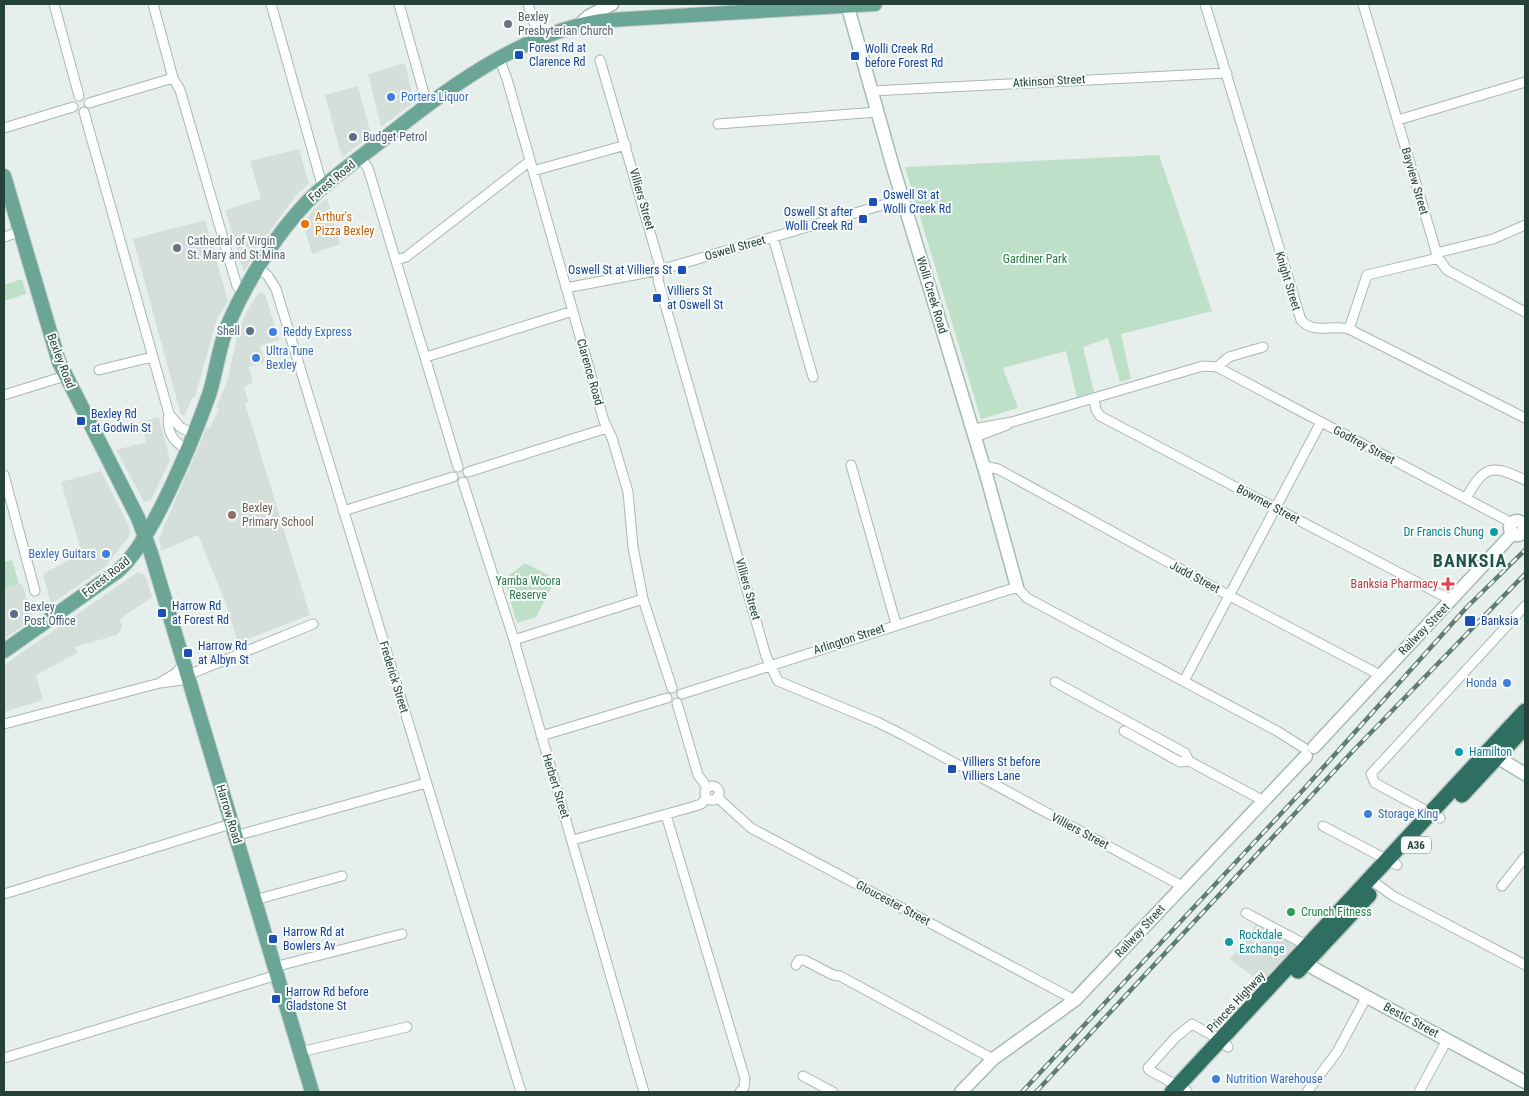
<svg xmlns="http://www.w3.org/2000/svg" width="1529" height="1096" viewBox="0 0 1529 1096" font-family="'Roboto Condensed',sans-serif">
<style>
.built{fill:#d4dfda}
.green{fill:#bfe0c8}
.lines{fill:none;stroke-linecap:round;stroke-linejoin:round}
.street-casing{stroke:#a8b8b2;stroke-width:11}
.secondary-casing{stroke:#a4bbb3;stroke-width:15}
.primary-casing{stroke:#c2cac8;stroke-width:16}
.highway-casing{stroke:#c2cac8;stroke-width:18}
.street{stroke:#fff;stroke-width:9}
.secondary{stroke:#fff;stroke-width:12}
.primary{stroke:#6aa596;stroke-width:14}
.highway{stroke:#2f6f62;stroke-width:15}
.rail-casing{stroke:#5f7d75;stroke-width:4.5}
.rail{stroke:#f7fbf9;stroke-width:2.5;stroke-dasharray:8;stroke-linecap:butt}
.worship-dot{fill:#6b7280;stroke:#f7fbf9;stroke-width:2}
.transit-dot{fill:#1a4fb4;stroke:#f7fbf9;stroke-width:2}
.shop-dot{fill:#3f7fe0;stroke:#f7fbf9;stroke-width:2}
.service-dot{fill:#5c6f8a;stroke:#f7fbf9;stroke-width:2}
.food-dot{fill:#e8710a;stroke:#f7fbf9;stroke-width:2}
.education-dot{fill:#8d6e63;stroke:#f7fbf9;stroke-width:2}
.culture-dot{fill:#0f9aa8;stroke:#f7fbf9;stroke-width:2}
.health-dot{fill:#e0444e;stroke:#f7fbf9;stroke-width:2}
.leisure-dot{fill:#2e9e5b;stroke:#f7fbf9;stroke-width:2}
.labels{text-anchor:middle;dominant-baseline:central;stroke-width:4;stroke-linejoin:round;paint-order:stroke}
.shield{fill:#f7fbf9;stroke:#637a73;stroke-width:1}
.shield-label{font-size:11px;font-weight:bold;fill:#24423a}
.worship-label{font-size:12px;fill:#5b616d;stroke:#f7fbf9;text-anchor:start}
.transit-label{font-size:12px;fill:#164399;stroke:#f7fbf9;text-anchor:start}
.street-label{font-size:12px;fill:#24423a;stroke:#f7fbf9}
.shop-label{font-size:12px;fill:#366cbe;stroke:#f7fbf9;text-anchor:start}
.service-label{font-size:12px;fill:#4e5e75;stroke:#f7fbf9;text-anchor:start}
.food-label{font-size:12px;fill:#c56008;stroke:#f7fbf9;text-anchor:start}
.park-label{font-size:12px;fill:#2d7a4b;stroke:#f7fbf9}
.education-label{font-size:12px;fill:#785e54;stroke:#f7fbf9;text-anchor:start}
.culture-label{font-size:12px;fill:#0d838f;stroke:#f7fbf9;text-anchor:start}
.health-label{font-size:12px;fill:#be3a42;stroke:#f7fbf9;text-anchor:end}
.leisure-label{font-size:12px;fill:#27864d;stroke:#f7fbf9;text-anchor:start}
.district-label{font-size:18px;font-weight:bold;letter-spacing:1px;fill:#1f5548;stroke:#f7fbf9}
</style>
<rect width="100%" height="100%" fill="#e6efeb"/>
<path class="built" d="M 405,63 L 414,102 L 381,127 L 368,74 Z
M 358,86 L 371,135 L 342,158 L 325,95 Z
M 299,149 L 309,184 L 296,195 L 257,249 L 244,272 L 225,210 L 261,199 L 250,161 Z
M 327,198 L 340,244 L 312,254 L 303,224 L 314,209 Z
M 205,220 L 228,301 L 217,319 L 195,397 L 193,397 L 184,416 L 181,415 L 133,239 Z
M 259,292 L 265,294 L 279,340 L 260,346 L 265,362 L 249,367 L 253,383 L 244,387 L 249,402 L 245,403 L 310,615 L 238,643 L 226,604 L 198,535 L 161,551 L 159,538 L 207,427 L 210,428 L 219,409 L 216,407 L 226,385 L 238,333 L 246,313 Z
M 159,417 L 170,460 L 151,500 L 144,502 L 116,450 L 146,442 L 140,422 Z
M 101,471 L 129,526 L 130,535 L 105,567 L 51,604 L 43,574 L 77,556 L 76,553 L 81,550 L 61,482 Z
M 138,572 L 145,575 L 152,597 L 120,619 L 122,627 L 117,635 L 75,647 L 77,653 L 36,675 L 43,700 L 4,712 L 4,665 Z
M 22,583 L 32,617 L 30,621 L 4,639 L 4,589 Z
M 1257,922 L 1297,944 L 1261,983 L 1230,959 L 1248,938 Z"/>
<path class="green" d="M 1159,155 L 1212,311 L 1121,334 L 1131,379 L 1120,382 L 1108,338 L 1083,347 L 1094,392 L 1077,397 L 1066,351 L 1003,368 L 1018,408 L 981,419 L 905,167 Z
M 22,279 L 26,294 L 4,301 L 4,285 Z
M 12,560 L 19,584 L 4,589 L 4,562 Z
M 525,563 L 556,579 L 536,617 L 517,623 L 504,579 Z"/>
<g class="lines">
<g class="street-casing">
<path id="street" d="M 54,4 L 79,96
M 153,4 L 173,78 L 180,90 L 237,286 L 244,294
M 271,4 L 323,188
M 399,4 L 425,97 L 431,105
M 528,4 L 539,38
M 1205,4 L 1301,320 C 1314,335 1332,324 1349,329 L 1525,418
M 1363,4 L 1438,258 L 1447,270 L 1525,312
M 499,58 L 507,79 L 604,421 L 612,438 L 628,492 L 633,547 L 643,599 L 672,688
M 600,60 L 659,263 L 658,280 L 766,656 L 778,681 L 877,722 L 903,735 L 1182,886
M 872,91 L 1227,73
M 89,103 L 173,78
M 84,112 L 169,414 L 180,427 L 193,434
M 1398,120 L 1525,82
M 718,124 L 878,112
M 4,128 L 73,107
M 360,157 L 368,168 L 458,467
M 533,171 L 626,145
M 4,237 L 20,232
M 773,237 L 813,377
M 1436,253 L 1493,239 L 1525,225
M 396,260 L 406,257 L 530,161
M 259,268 L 268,276 L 276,289 L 521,1092
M 566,288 L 660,270 L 903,199
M 1349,329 L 1367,275 L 1438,258
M 426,357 L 573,311
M 1217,367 L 1512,523
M 99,370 L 152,357
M 4,395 L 65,376
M 1094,399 L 1096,410 L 1100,416 L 1451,600
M 169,414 C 166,429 172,442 187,449
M 973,429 L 1012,422 L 1203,366 L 1217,367 L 1229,357 L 1263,347
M 975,437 L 1007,425
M 851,465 L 896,624
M 984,466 L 998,469 L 1228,595 L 1380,675
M 468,472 L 607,428
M 4,475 L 35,591
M 463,482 L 514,640 L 644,1092
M 1466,498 C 1485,465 1491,464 1525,480
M 343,511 L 453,477
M 514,640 L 643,599
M 188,675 L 313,624
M 1184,681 L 1321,422
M 161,682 L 176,673 L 184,663
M 1055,682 L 1185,753 L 1189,761
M 682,694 L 1017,587 L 1027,598 L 1277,731 L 1304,748
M 677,703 L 698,775 L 707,787
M 4,724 L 160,683 L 189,679
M 1124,731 L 1180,762 L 1189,761 L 1262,800
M 541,736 L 667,698
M705 793a7 7 0 1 1 14 0a7 7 0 1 1-14 0Z
M 717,797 L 751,828 L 1075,1000
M 666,815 L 745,1079 L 744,1087 L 740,1092
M 1440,818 L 1375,783 L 1371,774 L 1525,606
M 1323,826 L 1397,865
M 235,836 L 426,783
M 573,840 L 692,807 L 701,804 L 707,798
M 1370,879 L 1393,896 L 1525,965
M 1502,886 L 1525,857
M 4,894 L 231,824
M 255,900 L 342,876
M 1246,913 L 1308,946
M 796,965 L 799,960 L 804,960 L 833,975 L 840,976 L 993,1059
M 274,967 L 402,934
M 300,1052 L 407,1027
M 4,1058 L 277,975
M 803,1076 L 833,1092
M 1187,1091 L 1149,1070 L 1148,1068 L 1175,1038 L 1192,1024 L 1221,1040 L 1228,1047
M 1307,1092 L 1337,1052 L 1367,996
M 1419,1092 L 1447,1040"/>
</g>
<g class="secondary-casing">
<path id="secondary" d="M 847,4 L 893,167 L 986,474 L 1017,587
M 580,24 L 589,16 L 612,4
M1510 528a7 7 0 1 1 14 0a7 7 0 1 1-14 0Z
M 1314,747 L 1513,533
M 1497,757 L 1525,774
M 1300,958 L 1315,969 L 1525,1082
M 961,1092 L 993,1059 L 1075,1000 L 1306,756"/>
</g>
<g class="primary-casing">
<path id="primary" d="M 4,176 L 59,362 L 138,518 L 151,553 L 312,1092
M 4,651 L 118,571 C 152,542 193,439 209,395 C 217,370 219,343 230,320 C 249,278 276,235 307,202 C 327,181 353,163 376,145 C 443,92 523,29 610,20 L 875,4"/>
</g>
<g class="highway-casing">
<path id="highway" d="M 1462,795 L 1525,727
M 1298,971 L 1369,895
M 1172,1092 L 1525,711"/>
</g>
<use href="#street" class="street"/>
<use href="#secondary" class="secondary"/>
<use href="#primary" class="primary"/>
<use href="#highway" class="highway"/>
<g class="rail-casing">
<path id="rail" d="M 1022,1092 L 1303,790 L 1467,607 L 1525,550
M 1036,1092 L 1352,752 L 1525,574"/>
</g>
<use href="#rail" class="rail"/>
</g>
<g class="worship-dot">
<circle cx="508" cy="24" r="5"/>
<circle cx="177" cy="248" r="5"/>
</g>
<g class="transit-dot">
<rect x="514" y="50" width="10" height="10" rx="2.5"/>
<rect x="850" y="51" width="10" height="10" rx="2.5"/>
<rect x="868" y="197" width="10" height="10" rx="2.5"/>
<rect x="858" y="214" width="10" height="10" rx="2.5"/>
<rect x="677" y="265" width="10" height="10" rx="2.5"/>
<rect x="652" y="293" width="10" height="10" rx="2.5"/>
<rect x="76" y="416" width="10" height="10" rx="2.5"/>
<rect x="157" y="608" width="10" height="10" rx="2.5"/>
<rect x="1464" y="615" width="12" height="12" rx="2.5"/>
<rect x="183" y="648" width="10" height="10" rx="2.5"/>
<rect x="947" y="764" width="10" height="10" rx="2.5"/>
<rect x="268" y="934" width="10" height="10" rx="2.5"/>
<rect x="271" y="994" width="10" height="10" rx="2.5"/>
</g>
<g class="shop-dot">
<circle cx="391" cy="97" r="5"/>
<circle cx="273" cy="332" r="5"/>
<circle cx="256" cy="358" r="5"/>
<circle cx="106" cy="554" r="5"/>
<circle cx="1507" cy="683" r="5"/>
<circle cx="1368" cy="814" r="5"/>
<circle cx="1216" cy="1079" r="5"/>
</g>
<g class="service-dot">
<circle cx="353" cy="137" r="5"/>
<circle cx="250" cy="331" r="5"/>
<circle cx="14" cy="614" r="5"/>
</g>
<circle class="food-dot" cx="305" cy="224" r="5"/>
<circle class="education-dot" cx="232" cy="515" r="5"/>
<g class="culture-dot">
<circle cx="1494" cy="532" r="5"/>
<circle cx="1459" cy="752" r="5"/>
<circle cx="1229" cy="942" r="5"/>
</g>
<path class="health-dot" d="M1445.5 576.5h5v5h5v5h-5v5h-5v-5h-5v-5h5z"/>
<circle class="leisure-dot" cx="1291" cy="912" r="5"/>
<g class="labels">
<rect class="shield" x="1401" y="836.5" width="30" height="17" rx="4"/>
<g class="shield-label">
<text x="1416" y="845">A36</text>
</g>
<g class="worship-label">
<text x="518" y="17">Bexley<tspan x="518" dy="14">Presbyterian Church</tspan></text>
<text x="187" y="241">Cathedral of Virgin<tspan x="187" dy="14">St. Mary and St Mina</tspan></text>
</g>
<g class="transit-label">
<text x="529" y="48">Forest Rd at<tspan x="529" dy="14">Clarence Rd</tspan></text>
<text x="865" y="49">Wolli Creek Rd<tspan x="865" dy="14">before Forest Rd</tspan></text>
<text x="883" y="195">Oswell St at<tspan x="883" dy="14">Wolli Creek Rd</tspan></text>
<text x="853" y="212" text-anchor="end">Oswell St after<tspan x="853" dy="14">Wolli Creek Rd</tspan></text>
<text x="672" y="270" text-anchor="end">Oswell St at Villiers St</text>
<text x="667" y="291">Villiers St<tspan x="667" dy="14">at Oswell St</tspan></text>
<text x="91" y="414">Bexley Rd<tspan x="91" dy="14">at Godwin St</tspan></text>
<text x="172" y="606">Harrow Rd<tspan x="172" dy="14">at Forest Rd</tspan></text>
<text x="1481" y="621">Banksia</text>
<text x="198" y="646">Harrow Rd<tspan x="198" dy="14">at Albyn St</tspan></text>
<text x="962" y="762">Villiers St before<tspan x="962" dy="14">Villiers Lane</tspan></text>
<text x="283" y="932">Harrow Rd at<tspan x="283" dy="14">Bowlers Av</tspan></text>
<text x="286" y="992">Harrow Rd before<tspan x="286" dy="14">Gladstone St</tspan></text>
</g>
<g class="street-label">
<text transform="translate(1049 81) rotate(-3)">Atkinson Street</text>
<text transform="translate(332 181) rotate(-40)">Forest Road</text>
<text transform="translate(1415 181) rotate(74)">Bayview Street</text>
<text transform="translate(642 199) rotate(74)">Villiers Street</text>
<text transform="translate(735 248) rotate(-16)">Oswell Street</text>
<text transform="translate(1288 281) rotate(73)">Knight Street</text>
<text transform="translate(932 295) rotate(73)">Wolli Creek Road</text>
<text transform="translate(61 361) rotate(69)">Bexley Road</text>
<text transform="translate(590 372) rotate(74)">Clarence Road</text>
<text transform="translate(1364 445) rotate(28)">Godfrey Street</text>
<text transform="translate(1268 504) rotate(28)">Bowmer Street</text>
<text transform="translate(106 577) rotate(-38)">Forest Road</text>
<text transform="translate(1195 577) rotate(28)">Judd Street</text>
<text transform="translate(748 589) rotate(74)">Villiers Street</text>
<text transform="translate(1424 629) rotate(-46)">Railway Street</text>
<text transform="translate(849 639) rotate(-18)">Arlington Street</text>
<text transform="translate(394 677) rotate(73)">Frederick Street</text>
<text transform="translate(556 786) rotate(73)">Herbert Street</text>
<text transform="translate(229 814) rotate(73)">Harrow Road</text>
<text transform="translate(1080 831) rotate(28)">Villiers Street</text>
<text transform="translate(893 903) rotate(28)">Gloucester Street</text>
<text transform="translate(1140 931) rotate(-47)">Railway Street</text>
<text transform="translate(1236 1002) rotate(-47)">Princes Highway</text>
<text transform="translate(1411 1020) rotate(28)">Bestic Street</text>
</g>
<g class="shop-label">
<text x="401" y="97">Porters Liquor</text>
<text x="283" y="332">Reddy Express</text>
<text x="266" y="351">Ultra Tune<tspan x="266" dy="14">Bexley</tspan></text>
<text x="96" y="554" text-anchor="end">Bexley Guitars</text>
<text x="1497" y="683" text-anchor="end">Honda</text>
<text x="1378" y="814">Storage King</text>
<text x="1226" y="1079">Nutrition Warehouse</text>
</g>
<g class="service-label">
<text x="363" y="137">Budget Petrol</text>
<text x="240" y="331" text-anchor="end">Shell</text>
<text x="24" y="607">Bexley<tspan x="24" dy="14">Post Office</tspan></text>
</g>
<g class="food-label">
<text x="315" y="217">Arthur's<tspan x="315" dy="14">Pizza Bexley</tspan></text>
</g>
<g class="park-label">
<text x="1035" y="259">Gardiner Park</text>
<text x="528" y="581">Yamba Woora<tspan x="528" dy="14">Reserve</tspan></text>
</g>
<g class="education-label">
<text x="242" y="508">Bexley<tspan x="242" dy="14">Primary School</tspan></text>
</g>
<g class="culture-label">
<text x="1484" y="532" text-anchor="end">Dr Francis Chung</text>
<text x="1469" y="752">Hamilton</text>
<text x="1239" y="935">Rockdale<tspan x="1239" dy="14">Exchange</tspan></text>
</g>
<g class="health-label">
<text x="1438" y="584">Banksia Pharmacy</text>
</g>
<g class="leisure-label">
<text x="1301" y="912">Crunch Fitness</text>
</g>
<g class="district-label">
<text x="1470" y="560">BANKSIA</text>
</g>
</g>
<rect width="1529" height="1096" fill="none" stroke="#24423a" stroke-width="10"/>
</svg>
